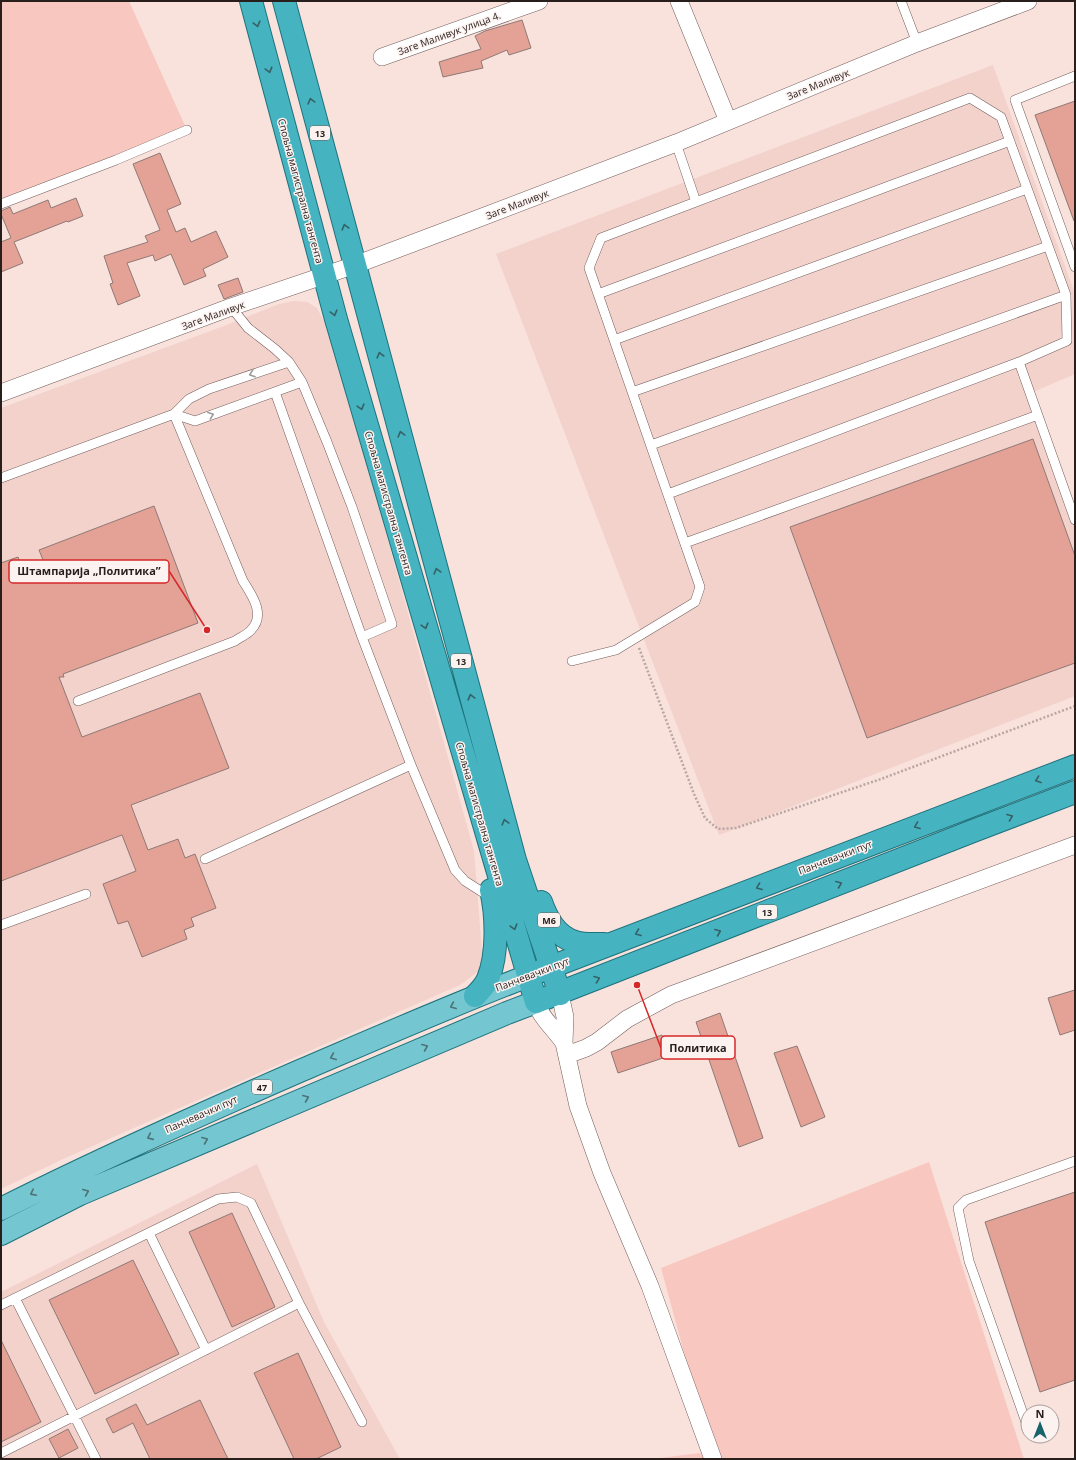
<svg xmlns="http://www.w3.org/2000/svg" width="1076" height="1460" viewBox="0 0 1076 1460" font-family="'Open Sans',sans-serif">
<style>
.built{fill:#f3d2cc}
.green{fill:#f8c8c0}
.building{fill:#e4a296;stroke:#8e7975}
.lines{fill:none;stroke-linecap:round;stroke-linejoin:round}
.service-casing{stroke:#735e5b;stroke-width:10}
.minor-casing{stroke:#735e5b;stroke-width:18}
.primary-casing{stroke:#1d737d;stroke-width:24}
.trunk-casing{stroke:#1d737d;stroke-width:24}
.path{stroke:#b9a6a1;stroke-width:2.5;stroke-dasharray:2 2;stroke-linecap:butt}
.service{stroke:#fff;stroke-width:9}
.minor{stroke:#fff;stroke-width:17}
.primary{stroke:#74c6d0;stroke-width:22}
.trunk{stroke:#46b3c0;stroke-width:22}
.oneway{stroke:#366266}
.oneway2{stroke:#9e9a99}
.oneway3{stroke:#4e7276}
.labels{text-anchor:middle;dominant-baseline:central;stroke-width:3;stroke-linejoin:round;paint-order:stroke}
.shield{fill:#fcf2f0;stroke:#685e5c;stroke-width:1}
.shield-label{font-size:9px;font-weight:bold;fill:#281f1d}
.street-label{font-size:10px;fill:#281f1d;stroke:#fcf2f0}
.leader{fill:none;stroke:#d62828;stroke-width:1.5}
.callout-dot{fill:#d62828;stroke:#fcf2f0;stroke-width:1.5}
.callout{fill:#fcf2f0;stroke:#d62828;stroke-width:1.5}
.callout-label{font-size:11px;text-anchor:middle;font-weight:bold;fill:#281f1d}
</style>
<rect width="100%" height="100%" fill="#f9e1dc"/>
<path class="built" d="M 993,65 L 1075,294 L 1075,374 L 1033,392 L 1075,505 L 1075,696 L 719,835 L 496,254 Z
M 294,301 L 307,302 L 317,308 L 325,323 L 350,404 L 474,851 L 482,951 L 479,971 L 460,985 L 63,1159 L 1,1189 L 1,408 L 224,326 L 279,304 Z
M 257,1164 L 324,1322 L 400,1459 L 1,1459 L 1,1292 Z"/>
<path class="green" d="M 1,1 L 129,1 L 186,128 L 1,204 Z
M 929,1162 L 1024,1459 L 713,1459 L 661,1268 Z
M 700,1453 L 704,1459 L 652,1459 Z"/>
<path class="building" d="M 522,20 L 531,48 L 509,55 L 507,50 L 481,61 L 483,68 L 443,77 L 439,62 L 481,49 L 475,36 L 485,31 Z
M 1075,101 L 1075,221 L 1074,221 L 1035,115 Z
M 160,153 L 181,204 L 167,210 L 176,232 L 185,228 L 191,242 L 216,231 L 228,257 L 203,269 L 206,276 L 184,285 L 171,254 L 155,261 L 153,255 L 127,263 L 140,296 L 118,305 L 110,284 L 113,283 L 104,256 L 148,242 L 145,236 L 160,230 L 133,164 Z
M 76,198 L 83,216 L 68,222 L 67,221 L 14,242 L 23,263 L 1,272 L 1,242 L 11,238 L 1,214 L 1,211 L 10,207 L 13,214 L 48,200 L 51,208 Z
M 238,278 L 243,292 L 224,299 L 218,285 Z
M 1033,439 L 1075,556 L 1075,663 L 867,738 L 790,527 Z
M 154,506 L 198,623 L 63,674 L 64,677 L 59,677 L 82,737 L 200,693 L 229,768 L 131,805 L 148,850 L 178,839 L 185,858 L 195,854 L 216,908 L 191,918 L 194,926 L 184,930 L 187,939 L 142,957 L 128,921 L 118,924 L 103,884 L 136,871 L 122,835 L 1,881 L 1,563 L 18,557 L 24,573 L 45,565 L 39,550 Z
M 1075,990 L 1075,1030 L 1060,1035 L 1048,998 Z
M 720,1013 L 763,1138 L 739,1147 L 696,1022 Z
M 662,1035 L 669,1056 L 618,1073 L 611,1052 Z
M 797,1046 L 825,1117 L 801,1127 L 774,1053 Z
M 1075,1192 L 1075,1380 L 1040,1392 L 985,1222 Z
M 232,1213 L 275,1307 L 232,1327 L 189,1232 Z
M 133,1260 L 179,1354 L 95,1394 L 49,1300 Z
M 1,1340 L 41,1422 L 1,1442 Z
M 298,1353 L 341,1447 L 316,1459 L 294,1459 L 254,1373 Z
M 200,1400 L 228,1459 L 150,1459 L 133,1423 L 113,1433 L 106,1419 L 136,1404 L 147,1425 Z
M 68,1429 L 78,1448 L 59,1458 L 49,1439 Z"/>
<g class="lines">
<g class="service-casing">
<path id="service" d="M 901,1 L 917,43
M 1075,76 L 1015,100 L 1075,267
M 676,143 L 696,202
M 1,204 L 116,160 L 187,130
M 598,294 L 1010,141
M 231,307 L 248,328 L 275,349 L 289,362 L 302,382 L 327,442 L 352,507 L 392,624 L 362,637
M 614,340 L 1027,189
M 275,392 L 362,637 L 411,765 L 455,870 L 465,881 L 490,897
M 632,392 L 1048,246
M 174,414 L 195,421 L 302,382
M 651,445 L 1066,295
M 1,478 L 174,414 L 189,399 L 209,389 L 289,362
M 668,494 L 1019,362
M 685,543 L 1038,415
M 572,661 L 616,650 L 695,602 L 700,587 L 589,268 L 601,238 L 970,98 L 1001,117 L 1066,295 L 1067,341 L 1019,362 L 1075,520
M 78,701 L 235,641 C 240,637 247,635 251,630 C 266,615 252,595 243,581 L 174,414
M 205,859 L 411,765
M 1,925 L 86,894
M 149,1233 L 206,1350
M 15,1298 L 96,1459
M 1,1305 L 218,1199 L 237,1197 L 251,1203 L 299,1303 L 362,1422
M 1027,1425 L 969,1261 L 958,1208 L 966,1200 L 1075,1161
M 1,1453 L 299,1303"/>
</g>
<g class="minor-casing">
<path id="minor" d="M 679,1 L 728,121
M 382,57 L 539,1
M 1,393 L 231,307 L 355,265 L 469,222 L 676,143 L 917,43 L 1028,1
M 560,994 L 565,1017 L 564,1043 L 578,1106 L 602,1173 L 650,1286 L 713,1459
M 536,1002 C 541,1019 555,1029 564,1043
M 567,1055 L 586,1048 L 597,1042 L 627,1019 L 671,995 L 1075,845"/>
</g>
<g class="primary-casing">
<path id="primary" d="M 1,1209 C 100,1159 201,1114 302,1070 C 377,1038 452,1005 528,976
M 1,1234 L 80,1194 L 507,1013 L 536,1002"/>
</g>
<g class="trunk-casing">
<path id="trunk" d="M 251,1 L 336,319 L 536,1002 L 973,831 L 1075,792
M 284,1 L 515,860 L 560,994
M 541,902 C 547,919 556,936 575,942 C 583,945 595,944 604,944
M 538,972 L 1075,766
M 475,996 C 480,991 485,986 488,979 C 498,954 497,916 491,890"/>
</g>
<path class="path" d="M 639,648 L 694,794 L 705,818 L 718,829 L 736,828 L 881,779 L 1075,706"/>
<use href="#service" class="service"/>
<use href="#minor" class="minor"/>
<use href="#primary" class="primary"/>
<use href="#trunk" class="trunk"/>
</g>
<defs><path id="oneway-chevron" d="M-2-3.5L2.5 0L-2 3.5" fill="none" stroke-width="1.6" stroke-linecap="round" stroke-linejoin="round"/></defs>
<g class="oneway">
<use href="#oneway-chevron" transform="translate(257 24) rotate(75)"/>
<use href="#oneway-chevron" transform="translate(269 70) rotate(75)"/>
<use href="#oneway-chevron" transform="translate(311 101) rotate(-105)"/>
<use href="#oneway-chevron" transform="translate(345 227) rotate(-105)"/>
<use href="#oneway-chevron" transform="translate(334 313) rotate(75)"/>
<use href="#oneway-chevron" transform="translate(380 355) rotate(-105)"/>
<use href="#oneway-chevron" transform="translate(361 407) rotate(74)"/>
<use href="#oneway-chevron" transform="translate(401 434) rotate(-105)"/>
<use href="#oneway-chevron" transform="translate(437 571) rotate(-105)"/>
<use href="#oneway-chevron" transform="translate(425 626) rotate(74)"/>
<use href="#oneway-chevron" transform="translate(471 697) rotate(-105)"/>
<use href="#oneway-chevron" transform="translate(1038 780) rotate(160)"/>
<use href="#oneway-chevron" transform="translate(1010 817) rotate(-21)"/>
<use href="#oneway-chevron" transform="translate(505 822) rotate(-105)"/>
<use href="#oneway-chevron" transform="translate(917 826) rotate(159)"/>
<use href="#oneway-chevron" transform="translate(839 884) rotate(-22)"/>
<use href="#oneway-chevron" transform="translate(759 887) rotate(159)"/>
<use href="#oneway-chevron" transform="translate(514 927) rotate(74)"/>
<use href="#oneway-chevron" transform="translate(718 932) rotate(-22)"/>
<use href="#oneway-chevron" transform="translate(638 933) rotate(159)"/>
<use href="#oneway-chevron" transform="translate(597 979) rotate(-21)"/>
</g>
<g class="oneway2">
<use href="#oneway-chevron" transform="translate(252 374) rotate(161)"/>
<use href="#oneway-chevron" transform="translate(211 415) rotate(-20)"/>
</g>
<g class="oneway3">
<use href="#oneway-chevron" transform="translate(453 1006) rotate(157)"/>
<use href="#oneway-chevron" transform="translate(425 1047) rotate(-23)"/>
<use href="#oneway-chevron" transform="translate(333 1057) rotate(157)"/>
<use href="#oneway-chevron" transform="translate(306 1098) rotate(-23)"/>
<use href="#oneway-chevron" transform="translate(150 1137) rotate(156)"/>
<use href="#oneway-chevron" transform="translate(205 1140) rotate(-23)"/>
<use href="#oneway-chevron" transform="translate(86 1192) rotate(-23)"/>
<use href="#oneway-chevron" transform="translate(33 1193) rotate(153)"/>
</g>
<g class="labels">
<g class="shield">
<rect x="310" y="126" width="20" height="14" rx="3"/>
<rect x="451" y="654" width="20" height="14" rx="3"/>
<rect x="757" y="905" width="20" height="14" rx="3"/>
<rect x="538" y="913" width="22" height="14" rx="3"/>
<rect x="252" y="1080" width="20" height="14" rx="3"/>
</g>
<g class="shield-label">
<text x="320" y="133">13</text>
<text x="461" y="661">13</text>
<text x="767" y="912">13</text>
<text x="549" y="920">M6</text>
<text x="262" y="1087">47</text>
</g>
<g class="street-label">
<text transform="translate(449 33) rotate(-20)">Заге Маливук улица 4.</text>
<text transform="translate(818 84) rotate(-22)">Заге Маливук</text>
<text transform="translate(301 191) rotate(75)">Спољна магистрална тангента</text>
<text transform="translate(517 204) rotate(-21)">Заге Маливук</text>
<text transform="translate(213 315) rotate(-20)">Заге Маливук</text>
<text transform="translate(389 503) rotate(74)">Спољна магистрална тангента</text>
<text transform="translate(480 814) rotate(74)">Спољна магистрална тангента</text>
<text transform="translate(835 857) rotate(-21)">Панчевачки пут</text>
<text transform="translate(532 974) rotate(-21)">Панчевачки пут</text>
<text transform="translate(201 1114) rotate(-24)">Панчевачки пут</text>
</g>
</g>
<path class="leader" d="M207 630L169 571M637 985L661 1048"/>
<g class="callout-dot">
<circle cx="207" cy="630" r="4"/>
<circle cx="637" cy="985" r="4"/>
</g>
<g class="callout">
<rect x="9" y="560" width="160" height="23" rx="4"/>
<rect x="661" y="1036" width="74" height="23" rx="4"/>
</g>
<g class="callout-label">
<text x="89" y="575">Штампарија „Политика”</text>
<text x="698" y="1052">Политика</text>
</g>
<rect width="1076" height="1460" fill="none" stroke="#281f1d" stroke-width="4"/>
<g transform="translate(1040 1424)"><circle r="19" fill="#fcf2f0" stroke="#a79e9c"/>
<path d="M0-3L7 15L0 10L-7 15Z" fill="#17646d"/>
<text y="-6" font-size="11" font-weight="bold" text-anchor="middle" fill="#281f1d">N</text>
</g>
</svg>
